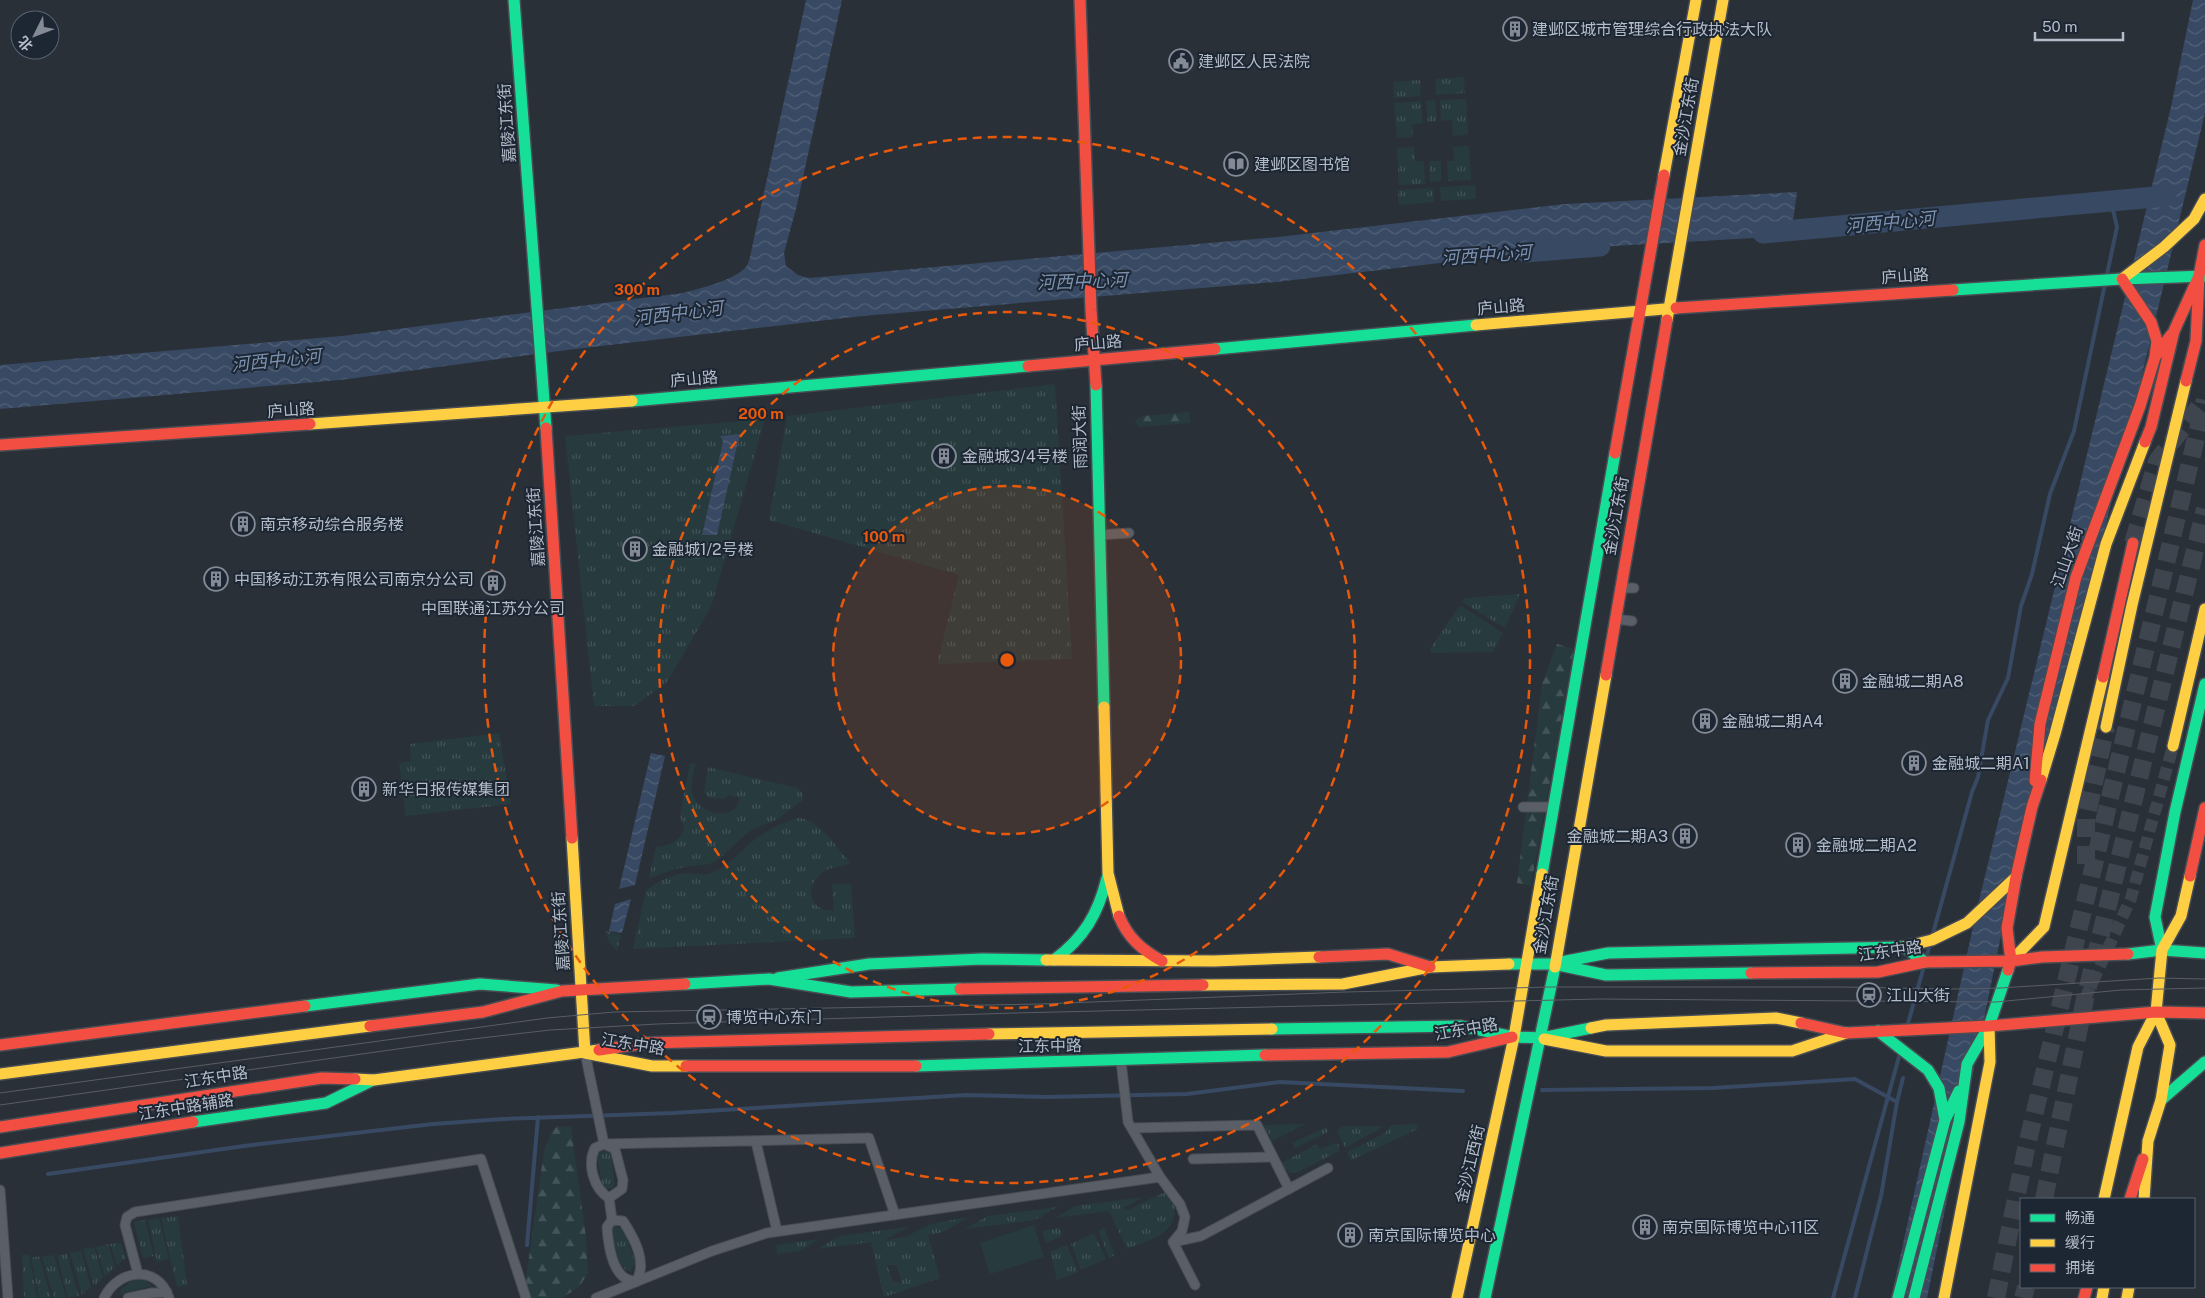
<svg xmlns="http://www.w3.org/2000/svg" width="2205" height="1298" viewBox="0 0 2205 1298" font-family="'Public Sans','Noto Sans SC',sans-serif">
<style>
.grass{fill:url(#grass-tufts);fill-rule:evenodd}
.forest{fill:url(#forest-firs)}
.pitch{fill:#273a3e}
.water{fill:url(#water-waves)}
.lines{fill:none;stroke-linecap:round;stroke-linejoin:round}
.stream{stroke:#384963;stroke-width:4}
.river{stroke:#384963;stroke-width:21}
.secondary-tunnel{stroke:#3f454e;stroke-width:12;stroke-dasharray:12 6;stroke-linecap:butt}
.highway-tunnel{stroke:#3f454e;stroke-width:18;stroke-dasharray:18 9;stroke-linecap:butt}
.street-casing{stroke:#484c53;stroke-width:11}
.fast-casing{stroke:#484c53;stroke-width:14}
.slow-casing{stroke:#484c53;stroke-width:14}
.jam-casing{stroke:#484c53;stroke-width:14}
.street{stroke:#5a5e66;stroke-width:9}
.fast{stroke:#16e098;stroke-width:11}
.slow{stroke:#ffcf43;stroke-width:11}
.jam{stroke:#f24e42;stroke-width:11}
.tram{stroke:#595d64;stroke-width:1}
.ring{fill:none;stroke:#e8590c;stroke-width:2.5;stroke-dasharray:9 6}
.labels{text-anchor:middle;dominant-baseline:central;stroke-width:4;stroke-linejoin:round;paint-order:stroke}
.poi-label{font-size:16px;fill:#b4bcc9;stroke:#1d2633;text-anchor:start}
.street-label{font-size:16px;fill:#b4bcc9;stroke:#1d2633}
.water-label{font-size:18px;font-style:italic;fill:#7c92b1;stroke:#1d2633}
.centre{fill:#e8590c;stroke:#1d2633;stroke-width:2.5}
.ring-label{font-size:15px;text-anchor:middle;font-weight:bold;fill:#e8590c;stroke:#1d2633;stroke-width:4;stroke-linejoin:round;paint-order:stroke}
</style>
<defs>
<pattern id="grass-tufts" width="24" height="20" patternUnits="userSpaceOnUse" patternTransform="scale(1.25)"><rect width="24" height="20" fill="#273a3e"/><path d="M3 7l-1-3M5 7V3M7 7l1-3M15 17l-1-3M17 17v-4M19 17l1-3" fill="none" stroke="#445559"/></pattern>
<pattern id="forest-firs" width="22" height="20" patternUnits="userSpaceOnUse" patternTransform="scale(1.25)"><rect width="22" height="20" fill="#273a3e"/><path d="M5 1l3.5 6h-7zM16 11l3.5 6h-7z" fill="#445559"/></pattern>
<pattern id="water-waves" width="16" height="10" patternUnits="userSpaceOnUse" patternTransform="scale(1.25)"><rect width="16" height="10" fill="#384963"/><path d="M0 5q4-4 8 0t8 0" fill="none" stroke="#526178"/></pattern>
</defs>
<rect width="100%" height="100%" fill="#2a3038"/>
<path class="grass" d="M 1464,77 L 1465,93 L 1436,95 L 1435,79 Z
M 1420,80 L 1421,96 L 1394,98 L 1393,82 Z
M 1466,99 L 1468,135 L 1453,136 L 1452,120 L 1441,121 L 1440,100 Z
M 1435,100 L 1437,121 L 1428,122 L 1426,101 Z
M 1421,101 L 1423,123 L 1412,124 L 1413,137 L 1397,138 L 1394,103 Z
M 1469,146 L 1471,180 L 1448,181 L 1447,161 L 1454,161 L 1453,147 Z
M 1414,147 L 1415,161 L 1424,161 L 1425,184 L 1399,185 L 1397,148 Z
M 1429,161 L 1441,161 L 1441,181 L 1430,182 Z
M 1475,185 L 1476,199 L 1441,201 L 1440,187 Z
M 1433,188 L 1434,202 L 1399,205 L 1398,190 Z
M 1055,384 L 1072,659 L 937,664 L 959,575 L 769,520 L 787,416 Z
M 765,419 L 711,607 L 667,682 L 634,706 L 594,706 L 565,436 ZM 741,434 L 737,446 L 702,535 L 723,441 L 722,438 Z
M 1520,594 L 1505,628 L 1462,602 L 1465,598 Z
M 1460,605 L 1503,633 L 1493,652 L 1431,653 L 1430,649 Z
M 499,733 L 511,804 L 406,816 L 399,763 L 411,761 L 410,744 Z
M 690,763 L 696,764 C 693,774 689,785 693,795 C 700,815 735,823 740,798 L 728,795 L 724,799 L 709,798 L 704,792 L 708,767 L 797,788 L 802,793 L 803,800 L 778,819 L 753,829 L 746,834 L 719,859 L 709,864 L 679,868 L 649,878 L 656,847 C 669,846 678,842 684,830 L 680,816 Z
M 798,818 C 819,819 835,846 849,861 L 849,864 C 841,867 830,867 823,872 C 803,887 809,911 834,911 L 832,884 L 851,884 L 855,938 L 633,949 L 646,890 C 658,882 673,873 688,873 C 697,873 703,876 711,873 C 730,866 743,847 760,836 C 771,828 785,822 798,818 Z
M 606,931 L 621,935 L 617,951 L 608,940 Z
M 1305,1124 L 1272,1141 L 1264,1125 Z
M 1418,1124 L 1416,1130 L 1351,1160 L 1347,1152 L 1385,1133 L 1391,1125 Z
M 1344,1126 L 1381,1126 L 1381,1128 L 1345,1148 L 1337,1130 Z
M 1326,1127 L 1328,1132 L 1295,1148 L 1292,1143 Z
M 1335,1143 L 1339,1145 L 1339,1151 L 1296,1173 L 1289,1173 L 1281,1163 L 1317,1144 L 1320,1149 Z
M 604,1150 L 610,1153 L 615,1182 L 613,1188 L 603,1188 L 597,1156 Z
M 1165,1192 L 1175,1206 C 1175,1236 1150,1239 1127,1249 L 1109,1211 L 1055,1218 L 1075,1206 L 1143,1197 L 1124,1208 L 1128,1210 Z
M 1057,1207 L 1035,1220 L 965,1229 L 988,1216 Z
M 178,1216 L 187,1285 L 177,1287 L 161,1218 Z
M 969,1217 L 943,1232 L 928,1235 L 940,1278 L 884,1297 L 871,1242 L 817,1249 L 840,1236 L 908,1227 L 885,1240 L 905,1237 L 931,1224 ZM 887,1265 L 896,1265 L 902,1282 L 893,1282 Z
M 159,1218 L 169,1259 L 157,1262 L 148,1220 Z
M 145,1220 L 154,1256 L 143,1258 L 134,1222 Z
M 614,1226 L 624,1230 L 635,1263 L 631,1272 C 628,1271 625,1270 624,1268 C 617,1261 610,1234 614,1226 Z
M 1060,1228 L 1062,1236 L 1046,1243 L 1042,1231 Z
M 1104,1228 L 1115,1255 L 1109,1258 L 1098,1231 Z
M 1094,1233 L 1106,1259 L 1081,1270 L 1071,1244 Z
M 819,1239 L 800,1251 L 777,1254 L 776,1245 Z
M 121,1243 L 126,1258 L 117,1265 L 110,1244 Z
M 108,1244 L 115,1267 L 105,1276 L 96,1247 Z
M 1067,1245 L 1078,1272 L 1057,1280 L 1050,1252 Z
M 94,1247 L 103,1277 L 94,1286 L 83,1249 Z
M 81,1251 L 91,1287 L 82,1295 L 70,1253 Z
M 67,1254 L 79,1296 L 68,1298 L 57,1255 Z
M 22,1255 L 29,1255 L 37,1298 L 24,1298 Z
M 54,1255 L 66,1298 L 54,1298 L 42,1257 Z
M 39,1256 L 51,1298 L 39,1298 L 31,1258 Z
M 135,1279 L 145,1280 L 152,1286 L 120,1295 L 121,1289 Z"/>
<path class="forest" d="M 1189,412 L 1191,423 L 1140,427 L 1135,423 L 1137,419 L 1142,416 Z
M 1557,644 L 1574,649 L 1531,886 L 1517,883 L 1542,684 Z
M 557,1126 L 571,1127 L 586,1237 L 588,1273 L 579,1287 L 562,1298 L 526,1298 L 524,1292 L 544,1151 L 550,1136 Z"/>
<path class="pitch" d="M 1034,1225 L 1044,1257 L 990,1274 L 980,1243 Z"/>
<path class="water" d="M 806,0 L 842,0 L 796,209 L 784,253 L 786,266 L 798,275 L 809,278 L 1278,237 L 1565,204 L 1797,192 L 1791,236 L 1561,249 L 1276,282 L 862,316 L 575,349 L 340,380 L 0,409 L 0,365 L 342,336 L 683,293 C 701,288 733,281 746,267 C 749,263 750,257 751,252 Z
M 2193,0 L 2205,0 L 2205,113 L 2095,570 L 2006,911 L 1927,1298 L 1891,1298 L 1977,909 L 2171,107 Z
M 741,434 L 737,446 L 717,535 L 702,535 L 723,441 L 720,436 Z
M 651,753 L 665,756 L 635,885 L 619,889 Z
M 631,899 L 622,933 L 609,931 L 615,904 Z"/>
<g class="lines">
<path class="stream" d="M 1932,937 L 1972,792 L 1978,777 L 1988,720 L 2008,678 L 2021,606 L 2032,574 L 2050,494 L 2074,431 L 2117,227 L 2111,201
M 1926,959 L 1930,944
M 1907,1027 L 1924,966
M 1542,1090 L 1713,1088 L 1855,1079 L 1897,1102 L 1881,1196 L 1855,1298
M 1897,1102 L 1903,1078
M 48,1174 L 244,1146 L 433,1124 L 503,1119 L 673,1113 L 966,1095 L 1047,1097 L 1187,1094 L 1280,1082 L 1463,1091
M 527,1245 L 538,1117
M 1833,1298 L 1900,1053"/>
<path class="river" d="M 1763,233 L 2166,196
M 1526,252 L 1600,246"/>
<path class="secondary-tunnel" d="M 2085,999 L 2131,898 L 2173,746"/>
<path class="highway-tunnel" d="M 2133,543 L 2157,461 L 2202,403
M 2086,864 L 2086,819 L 2106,727
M 2044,1199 L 2085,999 L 2205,509
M 1996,1298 L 2026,1149 L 2205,400
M 2023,1298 L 2026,1287"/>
<g class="street-casing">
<path id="street" d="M 1099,535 L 1129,533
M 1620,588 L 1634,588
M 1615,619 L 1632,621
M 1523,807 L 1554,807
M 585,1053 L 604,1144 L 869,1138 L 895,1215
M 1121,1061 L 1128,1122 L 1160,1177 L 1180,1204 L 1185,1217 L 1182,1231 L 1173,1242
M 1132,1128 L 1257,1125 L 1289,1189
M 756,1142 L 777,1231
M 1193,1159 L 1273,1157
M 0,1190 L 8,1298
M 609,1198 L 622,1189 L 623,1180 L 615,1149 L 604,1144 L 595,1148 C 587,1164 593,1188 609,1198 L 612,1220
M 612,1220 L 623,1221 C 634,1238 648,1262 636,1282 C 633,1281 628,1280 625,1278 C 611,1269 608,1241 607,1227 Z
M 1173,1242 L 1201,1236 L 1328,1168
M 1173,1242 L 1195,1285
M 138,1274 L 125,1225 L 127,1217 L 135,1212 L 481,1159 L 526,1298
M 104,1298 C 118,1269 158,1264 169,1298
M 128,1298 L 151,1293 L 167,1292
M 596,1298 L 712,1251 L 767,1233 L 1160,1177"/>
</g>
<g class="fast-casing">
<path id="fast" d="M 514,0 L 546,428
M 1953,290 L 2122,279 L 2205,276
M 1215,349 L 1476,325
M 1096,385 L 1104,707
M 632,401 L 1028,366
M 1542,874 L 1615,453
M 2162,950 L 2155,917 L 2175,812 L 2205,684
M 2128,954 L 2162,950 L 2205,953
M 1054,960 C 1084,938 1098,914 1107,878
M 1556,963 L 1608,953 L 1904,947 L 1925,962
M 1509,964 L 1554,964 L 1606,975 L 1751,973
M 778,978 L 869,964 L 982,959 L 1046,960
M 685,984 L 769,979 L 851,992 L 960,989
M 305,1006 L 480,984 L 557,990
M 1272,1029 L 1461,1026 L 1514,1037 L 1542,1038 L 1591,1028
M 1878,1031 L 1928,1070 L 1939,1088 L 1945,1120
M 916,1066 L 1265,1055
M 2161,1100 L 2205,1062
M 193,1122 L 326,1103 L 373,1080
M 1485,1298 L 1555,967
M 1898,1298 L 1945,1120 L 1959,1091
M 1914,1298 L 1959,1122 L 1967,1064 L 1989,1026 L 2008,970"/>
</g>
<g class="slow-casing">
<path id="slow" d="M 1664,175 L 1696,0
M 2122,279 L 2164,247 L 2194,219 L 2205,199
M 1667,320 L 1723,0
M 1476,325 L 1676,308
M 310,424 L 632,401
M 1104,707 L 1108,873 L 1119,916
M 2106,727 L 2132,605 L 2186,381
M 2173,746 L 2205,609
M 2041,780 L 2055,734 L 2106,544 L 2145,442
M 572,838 L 585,1053 L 652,1066 L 686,1066
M 1904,947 L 1932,940 L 1967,923 L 2016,877
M 1046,960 L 1214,961 L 1319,957
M 2011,961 L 2044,927 L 2103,677
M 1555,967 L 1606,675
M 1203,985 L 1343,984 L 1430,967 L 1509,964
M 1591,1028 L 1606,1025 L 1776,1018 L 1801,1023
M 989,1034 L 1272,1029
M 1544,1039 L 1606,1051 L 1792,1051 L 1846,1033
M 0,1074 L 370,1026
M 355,1079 L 374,1080 L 599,1050
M 2104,1199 L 2138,1047 L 2156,1012
M 2144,1199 L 2148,1141 L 2161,1100 L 2170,1045 L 2156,1012 L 2162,950 L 2181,916 L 2190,876
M 1457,1298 L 1514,1037 L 1542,874
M 1944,1298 L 1990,1062 L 1989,1026
M 2102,1298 L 2104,1287
M 2127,1298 L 2129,1287"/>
</g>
<g class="jam-casing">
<path id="jam" d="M 1080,0 L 1091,310 L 1096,385
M 2122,279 L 2151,322 L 2157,341 L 2155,357
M 1676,308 L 1953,290
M 1028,366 L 1215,349
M 2186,381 L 2196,341 L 2199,276
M 546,428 L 572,838
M 2145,442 L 2151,427 L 2174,331 L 2199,276 L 2205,245
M 0,445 L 310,424
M 1615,453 L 1664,175
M 1606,675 L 1667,320
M 2103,677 L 2133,543
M 2035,781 L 2040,724 L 2076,577 L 2140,406 L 2155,357 L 2171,335
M 2190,876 L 2205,808
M 1119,916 C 1128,938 1142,950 1162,961
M 1319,957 L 1388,954 L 1430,967
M 2008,970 L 2011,961 L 2007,928 L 2016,877 L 2032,807 L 2041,780
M 1751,973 L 1878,972 L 1925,962 L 2011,961 L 2042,957 L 2128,954
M 960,989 L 1203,985
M 1801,1023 L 1846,1033 L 1989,1026 L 2156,1012 L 2205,1013
M 370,1026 L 483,1012 L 562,991 L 685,984
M 0,1045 L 305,1006
M 599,1050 L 647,1043 L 989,1034
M 1265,1055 L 1448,1052 L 1512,1037
M 686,1066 L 916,1066
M 0,1127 L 322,1078 L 355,1079
M 0,1153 L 193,1122
M 2130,1199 L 2143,1159
M 2084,1298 L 2087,1287"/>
</g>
<use href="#street" class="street"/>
<use href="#fast" class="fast"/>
<use href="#slow" class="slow"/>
<use href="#jam" class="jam"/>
<path class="tram" d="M 0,1093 L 547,1018 L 614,1012 L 1041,1004 L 1346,992 L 1551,987 L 1841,987 L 1956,989 L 2000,988 L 2159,978 L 2205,979
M 0,1105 L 447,1042 L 550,1030 L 657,1024 L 1015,1013 L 1599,999 L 1996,1002 L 2121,990 L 2205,988"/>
</g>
<circle cx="1007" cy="660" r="174" fill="#e8590c" fill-opacity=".12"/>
<g class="ring">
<circle cx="1007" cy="660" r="174"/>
<circle cx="1007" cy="660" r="348"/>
<circle cx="1007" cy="660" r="523"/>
</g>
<defs>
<g id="building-ring" transform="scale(1.25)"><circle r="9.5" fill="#1d2633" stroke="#848b96" stroke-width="1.5"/><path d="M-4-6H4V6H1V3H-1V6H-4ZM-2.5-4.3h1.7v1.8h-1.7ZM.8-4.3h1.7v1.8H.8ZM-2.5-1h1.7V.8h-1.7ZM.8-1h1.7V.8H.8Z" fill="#848b96"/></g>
<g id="civic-ring" transform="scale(1.25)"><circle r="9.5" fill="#1d2633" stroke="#848b96" stroke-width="1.5"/><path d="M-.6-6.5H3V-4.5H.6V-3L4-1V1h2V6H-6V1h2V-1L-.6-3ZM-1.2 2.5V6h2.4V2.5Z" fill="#848b96"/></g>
<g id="library-ring" transform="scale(1.25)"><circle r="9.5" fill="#1d2633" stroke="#848b96" stroke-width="1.5"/><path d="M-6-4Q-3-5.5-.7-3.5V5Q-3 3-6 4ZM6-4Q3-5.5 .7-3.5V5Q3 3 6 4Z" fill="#848b96"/></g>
<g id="station-ring" transform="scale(1.25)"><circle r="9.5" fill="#1d2633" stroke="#848b96" stroke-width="1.5"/><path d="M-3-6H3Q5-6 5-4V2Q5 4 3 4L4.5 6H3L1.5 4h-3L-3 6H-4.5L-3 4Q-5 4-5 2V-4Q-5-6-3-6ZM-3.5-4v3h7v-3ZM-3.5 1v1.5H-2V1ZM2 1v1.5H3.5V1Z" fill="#848b96"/></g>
</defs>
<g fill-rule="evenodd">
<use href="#building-ring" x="1515" y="29"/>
<use href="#civic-ring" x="1181" y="61"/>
<use href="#library-ring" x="1236" y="164"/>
<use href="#building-ring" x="944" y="456"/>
<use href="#building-ring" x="243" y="524"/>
<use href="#building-ring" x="635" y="549"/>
<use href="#building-ring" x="216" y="579"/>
<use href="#building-ring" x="493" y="583"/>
<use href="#building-ring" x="1845" y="681"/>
<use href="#building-ring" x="1705" y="721"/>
<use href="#building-ring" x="1914" y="763"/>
<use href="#building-ring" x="364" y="789"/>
<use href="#building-ring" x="1685" y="836"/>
<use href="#building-ring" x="1798" y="845"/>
<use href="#station-ring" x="1869" y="995"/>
<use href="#station-ring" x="709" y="1017"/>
<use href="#building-ring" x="1645" y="1227"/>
<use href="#building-ring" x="1350" y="1235"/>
</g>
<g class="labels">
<g class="poi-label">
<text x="1532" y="29">建邺区城市管理综合行政执法大队</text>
<text x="1198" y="61">建邺区人民法院</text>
<text x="1254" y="164">建邺区图书馆</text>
<text x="962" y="456">金融城3/4号楼</text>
<text x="260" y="524">南京移动综合服务楼</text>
<text x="652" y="549">金融城1/2号楼</text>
<text x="234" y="579">中国移动江苏有限公司南京分公司</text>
<text x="493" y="608" text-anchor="middle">中国联通江苏分公司</text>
<text x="1862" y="681">金融城二期A8</text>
<text x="1722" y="721">金融城二期A4</text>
<text x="1932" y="763">金融城二期A1</text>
<text x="382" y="789">新华日报传媒集团</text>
<text x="1668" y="836" text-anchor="end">金融城二期A3</text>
<text x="1816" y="845">金融城二期A2</text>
<text x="1886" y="995">江山大街</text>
<text x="726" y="1017">博览中心东门</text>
<text x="1662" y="1227">南京国际博览中心11区</text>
<text x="1368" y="1235">南京国际博览中心</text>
</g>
<g class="street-label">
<text transform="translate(1686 117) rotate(-80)">金沙江东街</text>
<text transform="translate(507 123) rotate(-94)">嘉陵江东街</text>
<text transform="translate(1905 276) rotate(-4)">庐山路</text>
<text transform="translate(1501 307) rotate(-5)">庐山路</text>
<text transform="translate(1098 343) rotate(-5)">庐山路</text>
<text transform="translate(694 379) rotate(-5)">庐山路</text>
<text transform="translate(291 410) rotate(-4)">庐山路</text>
<text transform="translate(1080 437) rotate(-92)">雨润大街</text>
<text transform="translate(1616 516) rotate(-80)">金沙江东街</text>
<text transform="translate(536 527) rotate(-94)">嘉陵江东街</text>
<text transform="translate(2067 557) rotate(-71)">江山大街</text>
<text transform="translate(1546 915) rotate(-80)">金沙江东街</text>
<text transform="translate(561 931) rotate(-94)">嘉陵江东街</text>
<text transform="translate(1890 951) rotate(-8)">江东中路</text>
<text transform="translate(1466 1029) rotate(-10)">江东中路</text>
<text transform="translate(633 1044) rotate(9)">江东中路</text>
<text transform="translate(1050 1046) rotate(-1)">江东中路</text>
<text transform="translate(216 1077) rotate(-9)">江东中路</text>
<text transform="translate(186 1107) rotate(-9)">江东中路辅路</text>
<text transform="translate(1470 1164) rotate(-77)">金沙江西街</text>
</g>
<g class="water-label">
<text transform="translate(1890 222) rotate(-5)">河西中心河</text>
<text transform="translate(1486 255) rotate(-4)">河西中心河</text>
<text transform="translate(1082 281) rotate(-2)">河西中心河</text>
<text transform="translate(678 313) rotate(-7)">河西中心河</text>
<text transform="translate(276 360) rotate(-6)">河西中心河</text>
</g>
</g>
<circle cx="1007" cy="660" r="8" class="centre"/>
<g class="ring-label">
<text x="637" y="295">300 m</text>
<text x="761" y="419">200 m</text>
<text x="884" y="542">100 m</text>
</g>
<rect x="2020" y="1198" width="175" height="90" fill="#1d2633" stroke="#59626f"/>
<rect x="2030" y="1214" width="25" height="8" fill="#16e098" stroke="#59626f"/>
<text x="2065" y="1223" font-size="15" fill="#b4bcc9">畅通</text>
<rect x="2030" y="1239" width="25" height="8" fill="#ffcf43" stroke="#59626f"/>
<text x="2065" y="1248" font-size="15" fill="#b4bcc9">缓行</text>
<rect x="2030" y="1264" width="25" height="8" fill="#f24e42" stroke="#59626f"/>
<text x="2065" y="1273" font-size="15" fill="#b4bcc9">拥堵</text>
<g transform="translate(35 35) rotate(228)"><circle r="24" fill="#1d2633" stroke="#59626f"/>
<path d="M0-4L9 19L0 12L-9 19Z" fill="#848b96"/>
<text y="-8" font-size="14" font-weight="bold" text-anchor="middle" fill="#b4bcc9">北</text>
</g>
<path d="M2035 32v8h88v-8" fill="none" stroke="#b4bcc9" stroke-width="2.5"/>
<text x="2042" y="32" font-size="15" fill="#b4bcc9" stroke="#1d2633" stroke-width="4" paint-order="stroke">50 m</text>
</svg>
